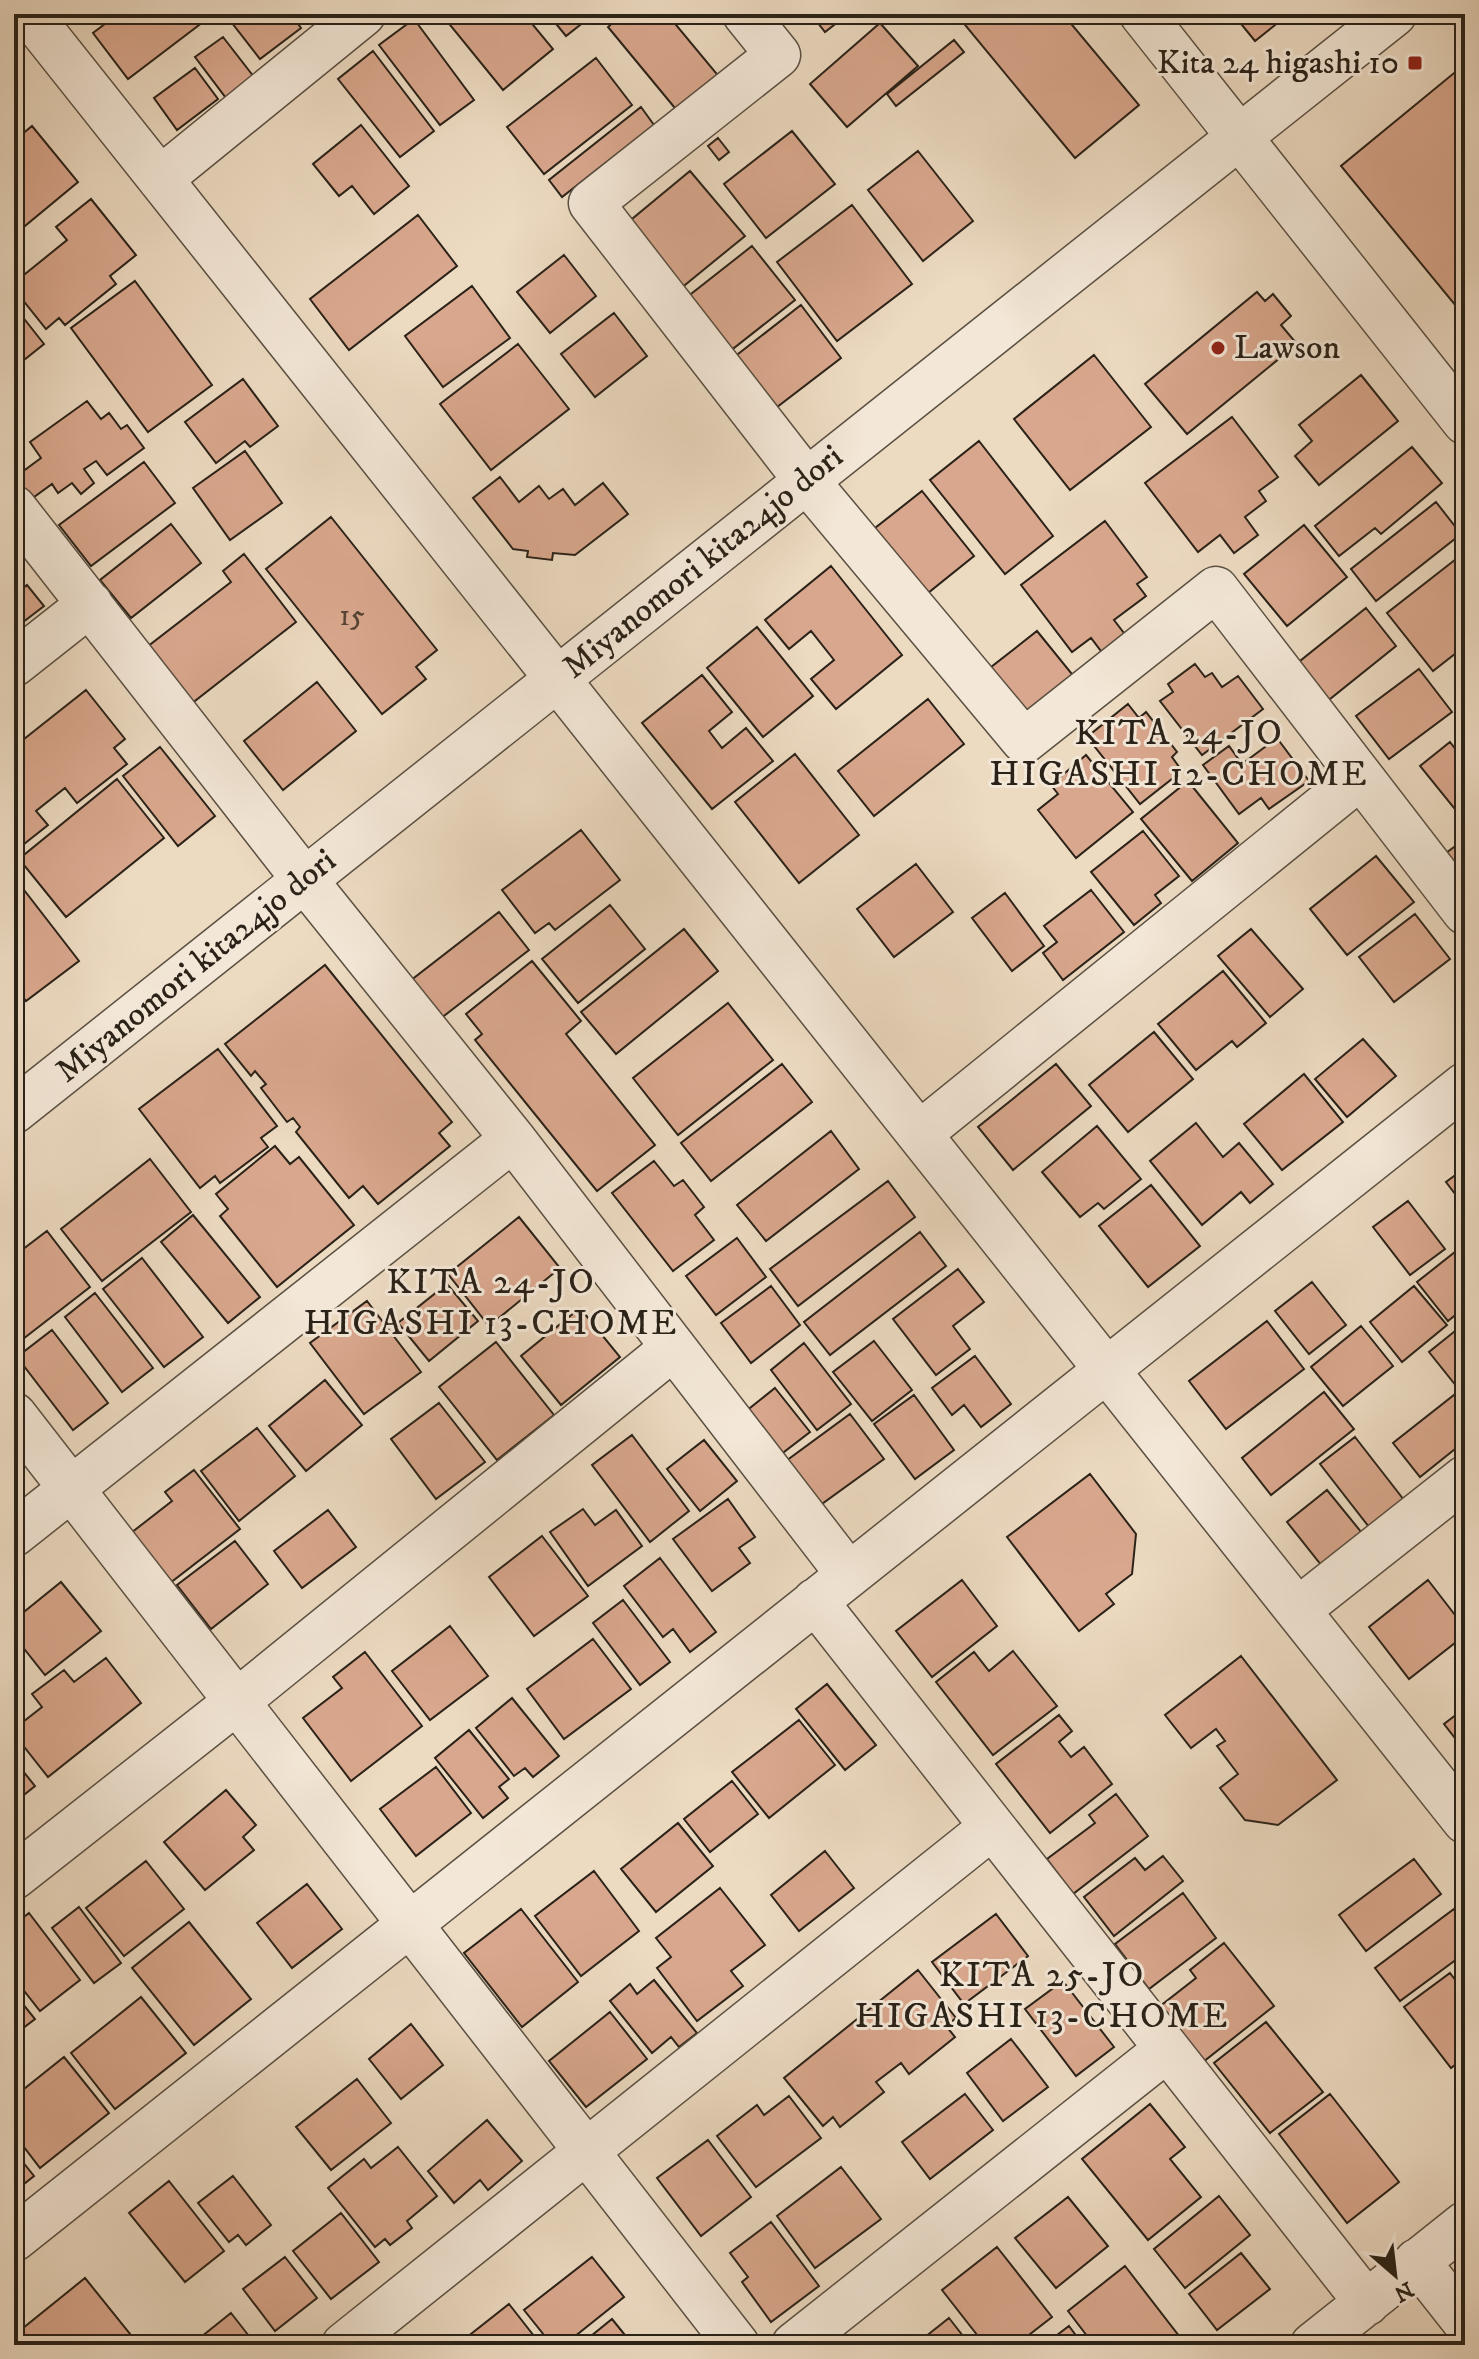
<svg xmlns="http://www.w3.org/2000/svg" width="1479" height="2359" viewBox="0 0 1479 2359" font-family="'IM FELL DW Pica',serif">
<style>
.building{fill:#d9a78d;stroke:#2a2218;stroke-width:2}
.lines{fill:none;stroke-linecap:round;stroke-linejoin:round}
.minor-casing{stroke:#5a5042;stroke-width:47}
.minor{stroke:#f3e7d7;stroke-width:44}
.poi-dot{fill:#8f2418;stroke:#f3e7d7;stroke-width:3}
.labels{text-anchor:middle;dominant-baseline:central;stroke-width:6;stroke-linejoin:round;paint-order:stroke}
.number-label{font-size:30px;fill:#564335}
.poi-label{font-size:34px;fill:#2a2218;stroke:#f3e7d7;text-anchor:end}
.street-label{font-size:34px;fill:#2a2218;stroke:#f3e7d7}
.neighbourhood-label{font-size:36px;letter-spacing:2px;fill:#2a2218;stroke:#f3e7d7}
</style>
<rect width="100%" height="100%" fill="#ecdac1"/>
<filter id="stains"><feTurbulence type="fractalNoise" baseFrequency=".0025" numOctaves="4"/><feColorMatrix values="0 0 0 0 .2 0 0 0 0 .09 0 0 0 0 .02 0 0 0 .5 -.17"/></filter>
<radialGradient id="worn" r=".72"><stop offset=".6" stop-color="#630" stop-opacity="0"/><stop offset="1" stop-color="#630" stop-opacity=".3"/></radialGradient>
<path class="building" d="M 118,14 L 197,14 L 203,22 L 128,79 L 93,33 Z
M 225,14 L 291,14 L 301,28 L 260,59 Z
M 454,14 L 524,14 L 553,49 L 503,90 L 446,20 Z
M 548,14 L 594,14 L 566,36 Z
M 623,14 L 667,14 L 726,85 L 684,119 L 608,27 Z
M 811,14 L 848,14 L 825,32 Z
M 956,14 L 1063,14 L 1139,105 L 1075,158 Z
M 1233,14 L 1289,14 L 1255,41 Z
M 414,19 L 474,100 L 440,125 L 379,45 Z
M 880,23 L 918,66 L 847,127 L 810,84 Z
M 223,37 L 254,77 L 226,98 L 195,57 Z
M 954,40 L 964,52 L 896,106 L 887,94 Z
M 373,51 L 434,131 L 400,157 L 338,79 Z
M 596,58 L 632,105 L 544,174 L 507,127 Z
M 1465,64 L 1465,317 L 1341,166 Z
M 195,68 L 218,99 L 177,130 L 154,98 Z
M 641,107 L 654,125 L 562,197 L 549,180 Z
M 361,125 L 409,186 L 374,214 L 352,186 L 339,196 L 313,164 Z
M 32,126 L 78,182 L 14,235 L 14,141 Z
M 792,131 L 835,184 L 766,238 L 724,184 Z
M 718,138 L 729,152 L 719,160 L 708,146 Z
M 918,151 L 973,221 L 923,261 L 868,190 Z
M 690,171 L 745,236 L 680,289 L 626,224 Z
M 91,199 L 136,255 L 110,276 L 116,284 L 65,325 L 59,318 L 46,329 L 14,289 L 14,283 L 67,240 L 56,227 Z
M 852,205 L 912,284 L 837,341 L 777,262 Z
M 418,215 L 457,266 L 349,350 L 310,299 Z
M 752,246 L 795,300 L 720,359 L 677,305 Z
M 564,255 L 596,296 L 550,333 L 517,292 Z
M 135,281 L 212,385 L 148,432 L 71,328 Z
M 472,286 L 510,338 L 443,387 L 405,336 Z
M 1257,292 L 1265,301 L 1273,294 L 1291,316 L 1281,325 L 1297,344 L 1187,434 L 1145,384 Z
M 801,305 L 841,358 L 764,417 L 724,365 Z
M 14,306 L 44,344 L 14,368 Z
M 614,313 L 647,356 L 595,397 L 561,354 Z
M 518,344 L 569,409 L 491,470 L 440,404 Z
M 1094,355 L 1151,427 L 1070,490 L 1014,419 Z
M 1361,375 L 1398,421 L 1319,485 L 1295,456 L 1312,441 L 1299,425 Z
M 243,379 L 278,426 L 250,447 L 245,441 L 216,463 L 185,422 Z
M 87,401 L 101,419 L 109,413 L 121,429 L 127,425 L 144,448 L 107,475 L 96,461 L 84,469 L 94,483 L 81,494 L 72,483 L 58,493 L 52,484 L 23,505 L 14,493 L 14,478 L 41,458 L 30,442 Z
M 1232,417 L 1278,477 L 1259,491 L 1266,501 L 1245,517 L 1258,535 L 1234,553 L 1220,535 L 1198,552 L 1145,483 Z
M 979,441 L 1053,536 L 1005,574 L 930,480 Z
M 1412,447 L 1442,483 L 1381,534 L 1375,528 L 1339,556 L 1315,526 Z
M 245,451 L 282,503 L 230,540 L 193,488 Z
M 144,462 L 175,503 L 91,566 L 59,525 Z
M 500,477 L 519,502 L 539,486 L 549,499 L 563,489 L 575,505 L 603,483 L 628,514 L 575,555 L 553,553 L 552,560 L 527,557 L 528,551 L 513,549 L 473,498 Z
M 922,491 L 974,556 L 923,597 L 870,532 Z
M 1436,502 L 1461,534 L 1376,601 L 1351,569 Z
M 331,517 L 437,650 L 416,667 L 426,679 L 382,714 L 266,569 Z
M 1105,521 L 1147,577 L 1137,584 L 1146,596 L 1114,620 L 1127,637 L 1104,655 L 1091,638 L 1072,652 L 1021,585 Z
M 171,524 L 201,563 L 131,618 L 100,580 Z
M 1304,525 L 1347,577 L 1287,626 L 1244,574 Z
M 1465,552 L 1465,646 L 1433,671 L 1387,613 Z
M 244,554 L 296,622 L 191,704 L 147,647 L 231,582 L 223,571 Z
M 831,566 L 902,655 L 836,709 L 811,679 L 834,660 L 811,631 L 789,649 L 765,620 Z
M 27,585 L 44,606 L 14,629 L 14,595 Z
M 1366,608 L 1396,646 L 1325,703 L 1295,665 Z
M 757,627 L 813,696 L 763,737 L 707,668 Z
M 1037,631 L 1076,679 L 1025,719 L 986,671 Z
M 1195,664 L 1205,677 L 1212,673 L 1222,687 L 1238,676 L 1263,709 L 1202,755 L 1160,701 L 1173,692 L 1168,684 Z
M 1419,669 L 1452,712 L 1389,759 L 1356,716 Z
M 702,675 L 732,712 L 709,731 L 722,748 L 746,728 L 773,761 L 712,809 L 642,723 Z
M 317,682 L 356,731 L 283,790 L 244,741 Z
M 86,690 L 125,739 L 114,748 L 127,764 L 77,803 L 65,788 L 36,811 L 48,825 L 14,852 L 14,747 Z
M 928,699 L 964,744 L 874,816 L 838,771 Z
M 1128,704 L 1139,718 L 1146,712 L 1177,752 L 1172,757 L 1182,771 L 1140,804 L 1087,737 Z
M 1277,738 L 1309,781 L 1269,809 L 1261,798 L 1239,814 L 1203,765 L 1229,746 L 1242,764 Z
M 1450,742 L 1457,751 L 1465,745 L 1465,808 L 1458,813 L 1420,766 Z
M 160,747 L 215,816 L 178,846 L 123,776 Z
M 795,754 L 859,835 L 799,883 L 735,802 Z
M 1086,755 L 1133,812 L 1076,858 L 1038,810 L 1058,794 L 1051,785 Z
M 117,779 L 164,838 L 66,917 L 19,859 Z
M 1188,781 L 1238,843 L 1192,881 L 1141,819 Z
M 581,830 L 620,880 L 555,930 L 549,923 L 535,933 L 502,890 Z
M 1143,831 L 1179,876 L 1155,895 L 1161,903 L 1134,925 L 1091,872 Z
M 1465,839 L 1465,878 L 1446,853 Z
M 1376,856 L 1414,902 L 1347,955 L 1310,909 Z
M 916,864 L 953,912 L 894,957 L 857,909 Z
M 14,877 L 79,961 L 26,1001 L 14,985 Z
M 1091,890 L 1124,932 L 1063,980 L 1043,953 L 1057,942 L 1044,926 Z
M 1005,893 L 1044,946 L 1012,971 L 972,918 Z
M 610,905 L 645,949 L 578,1003 L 542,959 Z
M 499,912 L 529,950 L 440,1019 L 410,981 Z
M 1415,914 L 1450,959 L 1394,1002 L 1359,957 Z
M 684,929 L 718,971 L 616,1054 L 581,1012 Z
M 1251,929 L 1303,989 L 1270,1017 L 1218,956 Z
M 532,961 L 581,1021 L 566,1034 L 655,1145 L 597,1191 L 475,1040 L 482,1034 L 466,1014 Z
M 325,965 L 452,1122 L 439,1133 L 450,1146 L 378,1204 L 363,1186 L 349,1198 L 296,1132 L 300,1127 L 293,1118 L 287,1122 L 261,1088 L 266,1084 L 255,1071 L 251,1076 L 225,1044 Z
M 1223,971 L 1266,1023 L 1237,1047 L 1232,1041 L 1196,1070 L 1158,1024 Z
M 728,1003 L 773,1060 L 678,1135 L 633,1078 Z
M 1154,1032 L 1193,1079 L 1128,1132 L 1089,1085 Z
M 1363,1039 L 1396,1076 L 1347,1117 L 1315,1079 Z
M 218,1049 L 277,1126 L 261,1138 L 268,1147 L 220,1183 L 215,1176 L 200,1188 L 139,1109 Z
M 782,1064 L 812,1102 L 711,1181 L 681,1143 Z
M 1056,1064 L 1091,1106 L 1013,1170 L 978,1127 Z
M 1304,1074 L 1343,1122 L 1282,1170 L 1244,1124 Z
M 1196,1123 L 1223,1157 L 1239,1143 L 1273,1184 L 1250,1203 L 1241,1192 L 1202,1225 L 1150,1161 Z
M 1097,1126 L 1141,1179 L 1104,1209 L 1098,1203 L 1080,1217 L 1042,1172 Z
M 831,1131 L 859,1169 L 766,1241 L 737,1205 Z
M 275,1146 L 290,1164 L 299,1157 L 354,1225 L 277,1287 L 220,1216 L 228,1209 L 216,1194 Z
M 150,1159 L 191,1212 L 102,1281 L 61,1229 Z
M 654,1161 L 674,1186 L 683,1180 L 704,1207 L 695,1215 L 714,1240 L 673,1271 L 612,1193 Z
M 1465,1168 L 1465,1207 L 1446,1182 Z
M 888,1181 L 915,1217 L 798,1306 L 770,1269 Z
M 1151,1185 L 1200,1246 L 1148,1287 L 1099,1226 Z
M 1408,1201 L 1445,1249 L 1410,1275 L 1373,1227 Z
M 193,1215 L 260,1297 L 228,1323 L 161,1242 Z
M 519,1217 L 560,1268 L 489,1326 L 448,1274 Z
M 47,1231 L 90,1287 L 14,1346 L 14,1256 Z
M 920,1232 L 946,1266 L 830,1355 L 804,1322 Z
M 737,1238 L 766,1277 L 716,1315 L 686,1276 Z
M 1460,1248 L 1465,1254 L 1465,1307 L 1448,1321 L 1417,1282 Z
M 142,1258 L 203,1337 L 164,1367 L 103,1289 Z
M 958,1269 L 984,1302 L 953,1326 L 970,1349 L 936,1375 L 893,1319 Z
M 1312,1282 L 1346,1325 L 1309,1354 L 1275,1311 Z
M 447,1284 L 478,1321 L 429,1361 L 398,1323 Z
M 771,1286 L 800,1325 L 751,1363 L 721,1323 Z
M 1414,1286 L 1447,1325 L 1402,1362 L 1370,1322 Z
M 95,1293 L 153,1368 L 122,1392 L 65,1317 Z
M 367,1301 L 421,1372 L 364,1414 L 310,1343 Z
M 580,1308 L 620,1357 L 561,1405 L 521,1356 Z
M 1267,1321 L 1304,1369 L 1226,1429 L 1189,1381 Z
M 1465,1323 L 1465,1397 L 1429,1352 Z
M 1361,1326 L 1393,1366 L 1343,1406 L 1311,1367 Z
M 52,1330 L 108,1403 L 73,1430 L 17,1357 Z
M 874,1341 L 912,1390 L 872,1421 L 833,1372 Z
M 496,1342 L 554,1415 L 497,1460 L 439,1387 Z
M 804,1343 L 851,1404 L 817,1430 L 771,1370 Z
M 975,1356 L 1011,1404 L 981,1427 L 964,1405 L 952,1415 L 932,1388 Z
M 325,1380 L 362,1425 L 306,1471 L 269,1426 Z
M 775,1388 L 810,1432 L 780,1455 L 745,1412 Z
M 1324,1392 L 1354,1429 L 1271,1495 L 1242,1458 Z
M 914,1395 L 954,1450 L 915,1479 L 874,1424 Z
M 1454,1395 L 1465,1408 L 1465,1441 L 1420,1477 L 1393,1443 Z
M 439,1403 L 485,1462 L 436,1499 L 391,1439 Z
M 850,1414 L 884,1459 L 819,1506 L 786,1461 Z
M 257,1428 L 295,1476 L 239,1521 L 201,1471 Z
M 632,1435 L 689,1511 L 650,1542 L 592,1465 Z
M 1355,1437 L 1404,1500 L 1369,1527 L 1320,1464 Z
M 704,1440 L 737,1481 L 700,1511 L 667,1469 Z
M 194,1470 L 240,1529 L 170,1583 L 131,1533 L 172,1501 L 165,1492 Z
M 1090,1474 L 1136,1534 L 1132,1574 L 1106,1594 L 1114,1604 L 1079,1631 L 1007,1537 Z
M 1327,1490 L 1362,1533 L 1322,1566 L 1287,1522 Z
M 728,1499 L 755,1537 L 739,1548 L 750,1563 L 712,1591 L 673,1539 Z
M 583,1509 L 595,1525 L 616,1510 L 642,1546 L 588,1586 L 550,1532 Z
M 328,1510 L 356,1547 L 302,1588 L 274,1551 Z
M 542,1536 L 588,1596 L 534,1636 L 489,1577 Z
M 235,1541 L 268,1584 L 211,1629 L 177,1585 Z
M 660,1558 L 716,1632 L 690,1652 L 673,1629 L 663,1637 L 624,1586 Z
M 962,1580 L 997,1626 L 932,1677 L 896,1631 Z
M 1428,1580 L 1465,1628 L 1465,1635 L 1409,1679 L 1369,1627 Z
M 61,1582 L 101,1631 L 45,1675 L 14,1636 L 14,1620 Z
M 623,1600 L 670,1662 L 640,1685 L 593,1623 Z
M 450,1626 L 488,1676 L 430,1720 L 392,1671 Z
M 593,1639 L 631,1689 L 564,1739 L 527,1689 Z
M 1013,1651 L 1057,1706 L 993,1755 L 936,1682 L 974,1652 L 989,1671 Z
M 1465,1651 L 1465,1672 L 1455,1659 Z
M 365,1652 L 422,1726 L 351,1781 L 303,1718 L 342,1688 L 333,1677 Z
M 1241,1656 L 1337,1780 L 1278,1825 L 1245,1820 L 1220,1788 L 1238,1774 L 1217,1746 L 1225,1741 L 1216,1729 L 1191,1748 L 1165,1715 Z
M 106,1658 L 141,1703 L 48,1777 L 14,1734 L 14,1729 L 42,1707 L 32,1694 L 64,1670 L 74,1682 Z
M 827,1684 L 876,1745 L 845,1770 L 796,1709 Z
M 512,1698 L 559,1756 L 533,1777 L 525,1768 L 514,1776 L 476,1728 Z
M 1465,1708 L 1465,1751 L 1444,1724 Z
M 1059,1715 L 1072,1731 L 1059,1742 L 1071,1757 L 1084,1747 L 1112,1784 L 1050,1833 L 996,1764 Z
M 799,1720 L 835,1765 L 769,1818 L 732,1772 Z
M 469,1730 L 509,1779 L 499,1787 L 508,1798 L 483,1818 L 435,1758 Z
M 14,1760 L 35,1786 L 14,1803 Z
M 436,1767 L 471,1813 L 416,1856 L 380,1809 Z
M 732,1781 L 758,1814 L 710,1852 L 684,1819 Z
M 226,1790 L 256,1825 L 243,1837 L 254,1850 L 205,1890 L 164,1842 Z
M 1116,1794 L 1148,1836 L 1073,1894 L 1047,1859 L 1095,1823 L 1089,1815 Z
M 678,1823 L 713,1866 L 656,1912 L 621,1869 Z
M 825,1851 L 854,1888 L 799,1931 L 771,1895 Z
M 1163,1856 L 1183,1881 L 1114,1936 L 1084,1897 L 1135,1858 L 1145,1870 Z
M 1414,1859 L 1441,1894 L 1366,1951 L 1339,1915 Z
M 146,1861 L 184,1909 L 124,1956 L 86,1908 Z
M 594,1871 L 639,1931 L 581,1976 L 535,1916 Z
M 307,1884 L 342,1929 L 292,1968 L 257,1923 Z
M 720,1888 L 765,1945 L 731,1971 L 743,1986 L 697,2021 L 657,1968 L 671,1957 L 656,1938 Z
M 1183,1893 L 1216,1938 L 1149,1989 L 1115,1944 Z
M 79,1907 L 121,1963 L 94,1983 L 52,1928 Z
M 521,1909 L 578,1982 L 522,2027 L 464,1953 Z
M 1454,1909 L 1465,1924 L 1465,1953 L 1400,2001 L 1375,1968 Z
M 29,1913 L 80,1980 L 40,2011 L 14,1978 L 14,1925 Z
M 996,1914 L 1028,1956 L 964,2004 L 932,1962 Z
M 189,1922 L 251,1999 L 194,2045 L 132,1968 Z
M 1224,1943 L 1274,2006 L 1203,2062 L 1159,2007 L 1196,1978 L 1190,1970 Z
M 918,1970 L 956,2018 L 946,2026 L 955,2037 L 909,2074 L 901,2063 L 876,2082 L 884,2092 L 840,2127 L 833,2117 L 823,2126 L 784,2078 Z
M 1450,1973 L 1465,1993 L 1465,2057 L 1451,2068 L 1404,2007 Z
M 654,1980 L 697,2033 L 679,2047 L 671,2037 L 652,2053 L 610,2001 L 630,1984 L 637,1994 Z
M 1063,1981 L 1114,2047 L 1076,2076 L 1025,2009 Z
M 14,1993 L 35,2019 L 14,2035 Z
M 141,1997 L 186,2053 L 115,2109 L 71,2053 Z
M 610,2012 L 647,2059 L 586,2107 L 549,2061 Z
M 1266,2022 L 1323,2092 L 1270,2133 L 1214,2063 Z
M 411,2024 L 443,2065 L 401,2099 L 369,2059 Z
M 1011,2039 L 1048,2087 L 1003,2121 L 967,2073 Z
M 64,2057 L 109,2113 L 40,2168 L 14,2134 L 14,2097 Z
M 357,2079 L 391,2123 L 331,2170 L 296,2127 Z
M 965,2094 L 993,2130 L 930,2179 L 902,2142 Z
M 1330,2094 L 1399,2182 L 1347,2223 L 1279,2134 Z
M 789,2096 L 821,2138 L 756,2187 L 717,2136 L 757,2105 L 764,2115 Z
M 1150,2104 L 1185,2147 L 1170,2159 L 1201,2197 L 1148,2240 L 1082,2159 Z
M 487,2120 L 522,2161 L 488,2190 L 480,2180 L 454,2203 L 428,2171 Z
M 708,2140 L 751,2197 L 701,2236 L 657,2178 Z
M 398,2147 L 437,2196 L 407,2221 L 412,2228 L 390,2245 L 385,2239 L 375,2247 L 328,2188 L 364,2159 L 371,2168 Z
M 14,2151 L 34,2176 L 14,2192 Z
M 841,2167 L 881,2219 L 815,2268 L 777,2216 Z
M 233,2176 L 271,2225 L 246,2245 L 238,2235 L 229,2242 L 198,2203 Z
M 169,2181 L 224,2251 L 185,2282 L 129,2213 Z
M 1219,2196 L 1250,2235 L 1185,2288 L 1154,2249 Z
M 1068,2197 L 1108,2246 L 1056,2288 L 1015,2238 Z
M 341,2213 L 379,2262 L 331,2299 L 293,2251 Z
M 771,2222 L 819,2286 L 771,2322 L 742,2282 L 748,2277 L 730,2253 Z
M 997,2247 L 1052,2317 L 1016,2345 L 985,2345 L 942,2290 Z
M 1241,2253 L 1270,2289 L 1217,2330 L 1189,2294 Z
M 285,2257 L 317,2298 L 275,2331 L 243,2289 Z
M 592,2257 L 624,2297 L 564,2345 L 552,2345 L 524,2310 Z
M 1125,2266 L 1186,2345 L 1094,2345 L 1068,2311 Z
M 85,2278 L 135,2340 L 129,2345 L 27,2345 L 17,2333 Z
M 509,2304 L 541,2345 L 457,2345 Z
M 231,2313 L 256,2345 L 191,2345 Z
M 949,2318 L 970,2345 L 915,2345 Z
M 612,2319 L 633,2345 L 580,2345 Z
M 1069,2326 L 1083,2345 L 1044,2345 Z"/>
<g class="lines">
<g class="minor-casing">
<path id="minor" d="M 29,14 L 1465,1821
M 745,14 L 778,55 L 591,203 L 806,480 L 1024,741 L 1216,589 L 1465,912
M 1142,14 L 1465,422
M 160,179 L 363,14
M 14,508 L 304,879 L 513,1139 L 849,1575
M 14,664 L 90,604
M 14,1111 L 1394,14
M 919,1134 L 1359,778
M 14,1415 L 737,2345
M 14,1534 L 513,1139
M 815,1601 L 1367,2303
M 1299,1609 L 1465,1478
M 14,1877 L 235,1703 L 673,1348
M 14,2239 L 1465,1085
M 1417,2261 L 1465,2322
M 344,2345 L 992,1827
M 794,2345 L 1166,2050
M 1313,2345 L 1465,2224"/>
</g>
<use href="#minor" class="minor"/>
</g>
<g class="poi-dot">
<rect x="1407" y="55" width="16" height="16" rx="4"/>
<circle cx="1218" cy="348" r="8"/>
</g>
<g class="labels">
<g class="number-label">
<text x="352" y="616">15</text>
</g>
<g class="poi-label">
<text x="1399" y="63">Kita 24 higashi 10</text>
<text x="1234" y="348" text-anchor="start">Lawson</text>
</g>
<g class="street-label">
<text transform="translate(703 562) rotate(-39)">Miyanomori kita24jo dori</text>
<text transform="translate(196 966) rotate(-39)">Miyanomori kita24jo dori</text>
</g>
<g class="neighbourhood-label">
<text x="1179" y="733">KITA 24-JO<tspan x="1179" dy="41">HIGASHI 12-CHOME</tspan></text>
<text x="491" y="1282">KITA 24-JO<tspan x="491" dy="41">HIGASHI 13-CHOME</tspan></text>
<text x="1042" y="1975">KITA 25-JO<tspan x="1042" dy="41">HIGASHI 13-CHOME</tspan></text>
</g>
</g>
<rect width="1479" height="2359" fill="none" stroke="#ecdac1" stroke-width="48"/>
<rect x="16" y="16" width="1447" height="2327" fill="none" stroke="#2a2218" stroke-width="4"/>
<rect x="24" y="24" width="1431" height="2311" fill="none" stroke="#2a2218" stroke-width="2"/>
<g transform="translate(1395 2275) rotate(152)" stroke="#f3e7d7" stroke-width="6" paint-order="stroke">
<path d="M0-6L14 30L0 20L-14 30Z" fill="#2a2218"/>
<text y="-12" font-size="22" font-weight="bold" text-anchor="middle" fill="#2a2218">N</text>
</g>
<rect width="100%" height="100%" filter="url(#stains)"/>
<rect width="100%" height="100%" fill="url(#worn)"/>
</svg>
